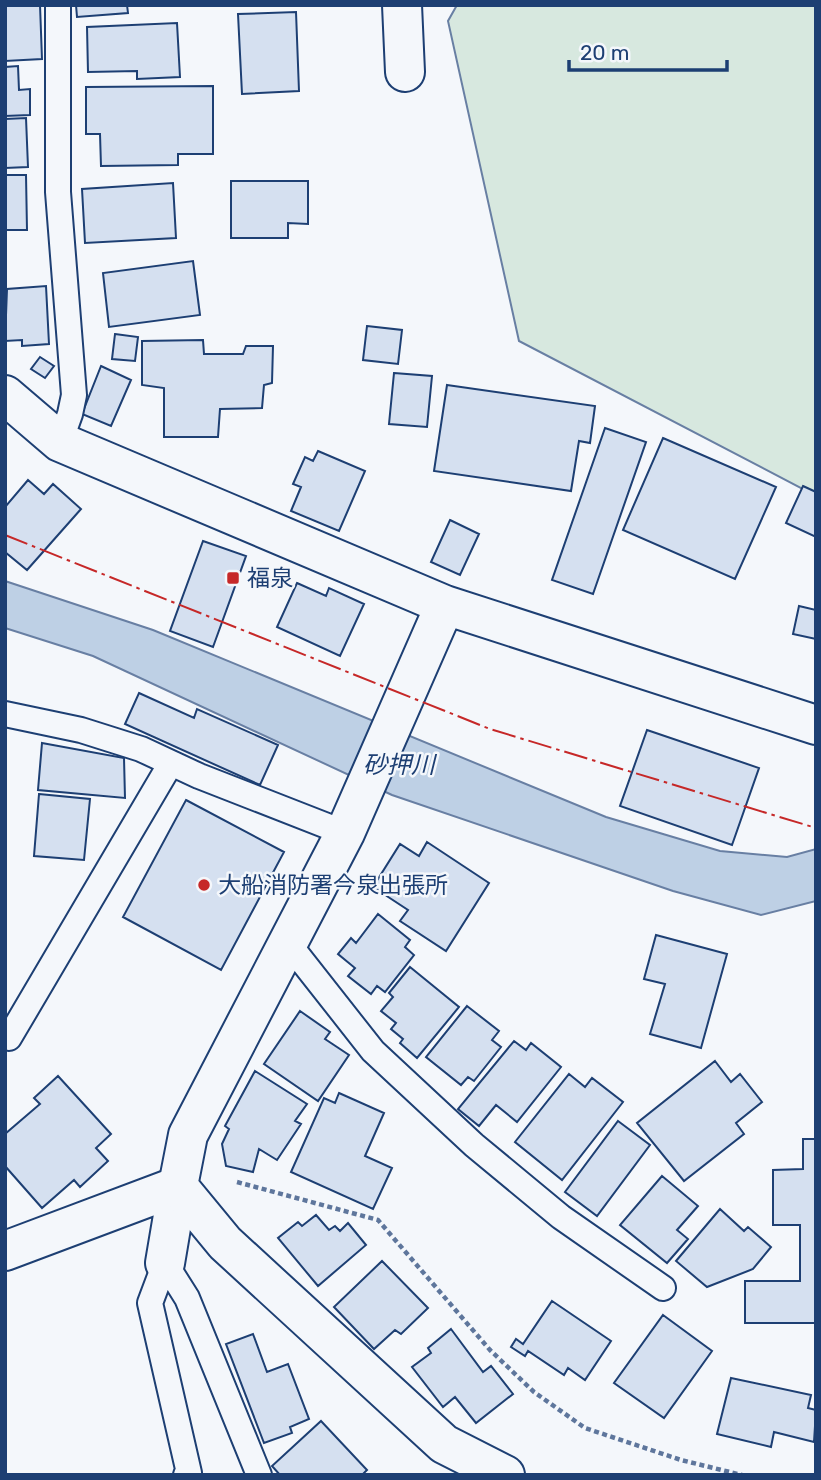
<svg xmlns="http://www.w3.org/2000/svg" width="821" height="1480" viewBox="0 0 821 1480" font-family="Rubik,'Noto Sans JP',sans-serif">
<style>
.green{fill:#d7e8df;stroke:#687fa3;stroke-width:2}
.water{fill:#bed0e5;stroke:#687fa3;stroke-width:2}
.building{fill:#d5e0f0;stroke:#1d3f73;stroke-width:2}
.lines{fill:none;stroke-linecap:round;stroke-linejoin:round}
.lane-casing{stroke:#1d3f73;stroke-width:28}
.street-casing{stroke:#1d3f73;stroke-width:42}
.secondary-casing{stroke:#1d3f73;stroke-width:42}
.path{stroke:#5e769c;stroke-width:4.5;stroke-dasharray:5 3.5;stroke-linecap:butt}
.lane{stroke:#f4f7fb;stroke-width:24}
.street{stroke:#f4f7fb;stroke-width:38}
.secondary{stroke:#f4f7fb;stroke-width:38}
.power{stroke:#c62828;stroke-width:2;stroke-dasharray:24 5 3.5 5;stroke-linecap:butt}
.poi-dot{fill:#c62828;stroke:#f4f7fb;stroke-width:2.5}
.labels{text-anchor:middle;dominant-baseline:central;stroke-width:5;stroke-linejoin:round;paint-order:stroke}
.poi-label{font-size:23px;fill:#1d3f73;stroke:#f4f7fb;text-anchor:start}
.water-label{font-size:24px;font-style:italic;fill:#1d3f73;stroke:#f4f7fb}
</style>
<rect width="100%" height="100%" fill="#f4f7fb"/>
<path class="green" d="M 457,5 L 816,5 L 816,499 L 803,489 L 519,341 L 448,21 Z"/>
<path class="water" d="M 5,581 L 153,630 L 606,817 L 720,851 L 787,857 L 816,849 L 816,901 L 761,915 L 673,891 L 392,795 L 93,656 L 5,628 Z"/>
<path class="building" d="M 5,5 L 40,5 L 42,59 L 5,61 Z
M 76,5 L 127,5 L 128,13 L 77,17 Z
M 296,12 L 299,91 L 242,94 L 238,14 Z
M 177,23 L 180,77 L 137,79 L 137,71 L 88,72 L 87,27 Z
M 18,66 L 19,90 L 30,89 L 30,115 L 5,116 L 5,67 Z
M 213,86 L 213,154 L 178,154 L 178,165 L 101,166 L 100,134 L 86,134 L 86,87 Z
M 26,118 L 28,167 L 5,168 L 5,119 Z
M 5,175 L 26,175 L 27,230 L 5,230 Z
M 231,181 L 308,181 L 308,224 L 288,223 L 288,238 L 231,238 Z
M 173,183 L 176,238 L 85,243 L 82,189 Z
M 193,261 L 200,315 L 109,327 L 103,273 Z
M 46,286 L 49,344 L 22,346 L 22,340 L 5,341 L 7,289 Z
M 367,326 L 402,330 L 398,364 L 363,360 Z
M 115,334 L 138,337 L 135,361 L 112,359 Z
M 203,340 L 204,354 L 243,354 L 246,346 L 273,346 L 272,383 L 264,385 L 262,408 L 220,409 L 218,437 L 164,437 L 164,388 L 142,385 L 142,341 Z
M 40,357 L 54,366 L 45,378 L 31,369 Z
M 101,366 L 131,380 L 111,426 L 82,414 Z
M 394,373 L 432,376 L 427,427 L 389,424 Z
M 447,385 L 595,406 L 590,443 L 579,441 L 571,491 L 434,471 Z
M 605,428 L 646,442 L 593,594 L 552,580 Z
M 663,438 L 776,487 L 735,579 L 623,530 Z
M 318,451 L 365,471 L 339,531 L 291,511 L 301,487 L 293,484 L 305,457 L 313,461 Z
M 28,480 L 44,494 L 53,484 L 81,509 L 27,570 L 5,552 L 5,507 Z
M 803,486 L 816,492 L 816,537 L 786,523 Z
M 450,520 L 479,534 L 460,575 L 431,562 Z
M 203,541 L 246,556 L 213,647 L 170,631 Z
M 297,583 L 326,596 L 329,588 L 364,604 L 340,656 L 277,627 Z
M 799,606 L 816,610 L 816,639 L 793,634 Z
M 139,693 L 194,718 L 197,709 L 278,745 L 260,785 L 125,724 Z
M 647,730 L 759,768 L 732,845 L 620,806 Z
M 42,743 L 124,758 L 125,798 L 38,790 Z
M 39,794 L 90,799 L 84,860 L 34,856 Z
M 186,800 L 284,852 L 221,970 L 123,917 Z
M 427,842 L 489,883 L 446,951 L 400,921 L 408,910 L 373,887 L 400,844 L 419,856 Z
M 378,914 L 410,940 L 405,947 L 414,955 L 385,992 L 377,986 L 371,994 L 348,976 L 355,968 L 338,954 L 351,938 L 356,943 Z
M 656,935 L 727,954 L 701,1048 L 650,1034 L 665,984 L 644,979 Z
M 410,967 L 459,1007 L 417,1058 L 400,1043 L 403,1039 L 391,1029 L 396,1023 L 381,1011 L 393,997 L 389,993 Z
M 467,1006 L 499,1031 L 492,1040 L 501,1047 L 474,1081 L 468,1077 L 461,1085 L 426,1057 Z
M 300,1011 L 330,1032 L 325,1039 L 349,1055 L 318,1101 L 264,1064 Z
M 514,1041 L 526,1050 L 531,1043 L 561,1067 L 517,1122 L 496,1105 L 479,1126 L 458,1109 Z
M 715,1061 L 731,1082 L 740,1074 L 762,1102 L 736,1123 L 744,1134 L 684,1181 L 637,1123 Z
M 255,1071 L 307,1104 L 295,1121 L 301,1124 L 277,1160 L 259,1149 L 253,1172 L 226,1166 L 222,1144 L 229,1129 L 225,1126 Z
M 569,1074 L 585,1087 L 592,1078 L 623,1102 L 562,1180 L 515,1142 Z
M 58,1076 L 111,1134 L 96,1148 L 108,1161 L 80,1187 L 74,1180 L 42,1208 L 5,1166 L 5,1134 L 40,1104 L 34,1098 Z
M 339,1093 L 384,1113 L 365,1156 L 392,1168 L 373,1209 L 291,1172 L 324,1098 L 335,1103 Z
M 618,1121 L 650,1145 L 597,1216 L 565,1192 Z
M 803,1139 L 816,1139 L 816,1323 L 745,1323 L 745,1281 L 800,1281 L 800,1225 L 773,1225 L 773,1170 L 803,1169 Z
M 662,1176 L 698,1206 L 677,1230 L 688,1239 L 667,1263 L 620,1225 Z
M 720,1209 L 744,1231 L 748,1227 L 771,1247 L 753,1269 L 707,1287 L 676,1261 Z
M 316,1215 L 329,1230 L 335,1226 L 340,1231 L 348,1223 L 366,1245 L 318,1286 L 278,1238 L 298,1222 L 302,1226 Z
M 382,1261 L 428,1308 L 401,1334 L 395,1330 L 374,1349 L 334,1307 Z
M 552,1301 L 611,1341 L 585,1380 L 568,1368 L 564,1375 L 528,1351 L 525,1356 L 511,1347 L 516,1339 L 523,1344 Z
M 663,1315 L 712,1351 L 664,1418 L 614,1383 Z
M 451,1329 L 483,1372 L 491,1366 L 513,1394 L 476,1423 L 455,1397 L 443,1407 L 412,1367 L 431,1353 L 428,1348 Z
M 253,1334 L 267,1372 L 288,1364 L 309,1419 L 290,1427 L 292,1433 L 264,1443 L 226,1344 Z
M 731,1378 L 811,1395 L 808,1408 L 816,1410 L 814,1442 L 774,1432 L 771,1447 L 717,1434 Z
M 321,1421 L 367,1470 L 362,1475 L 280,1475 L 272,1466 Z"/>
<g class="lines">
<g class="lane-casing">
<path id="lane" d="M 58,5 L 58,192 L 74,395 L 70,414 L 60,442
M 5,714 L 81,730 L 141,749 L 199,776 L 345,833
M 288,943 L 373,1051 L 474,1145 L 561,1217 L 663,1288
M 9,1038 L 171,763
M 165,1263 L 187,1298 L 259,1475
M 165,1263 L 150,1303 L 189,1473 L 186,1475"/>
</g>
<g class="street-casing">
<path id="street" d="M 402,5 L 405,72
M 5,1251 L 178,1186
M 165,1263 L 178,1186"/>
</g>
<g class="secondary-casing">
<path id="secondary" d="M 5,395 L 60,442 L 445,605 L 816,725
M 445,605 L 345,833 L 188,1135 L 178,1186 L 225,1243 L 444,1444 L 505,1475"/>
</g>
<path class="path" d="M 237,1182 L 378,1220 L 490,1350 L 534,1392 L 585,1428 L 681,1460 L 742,1475"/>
<use href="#lane" class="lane"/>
<use href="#street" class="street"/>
<use href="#secondary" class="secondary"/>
<path class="power" d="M 5,535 L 490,729 L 816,828"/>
</g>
<g class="poi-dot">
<rect x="226" y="571" width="14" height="14" rx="3.5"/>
<circle cx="204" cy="885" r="7"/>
</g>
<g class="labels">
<g class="poi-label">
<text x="247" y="578">福泉</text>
<text x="218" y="885">大船消防署今泉出張所</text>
</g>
<g class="water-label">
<text x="399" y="765">砂押川</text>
</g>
</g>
<rect width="821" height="1480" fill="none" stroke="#1d3f73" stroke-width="14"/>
<path d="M569 60v10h158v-10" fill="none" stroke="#1d3f73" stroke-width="3.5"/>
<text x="580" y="60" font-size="21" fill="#1d3f73" stroke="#f4f7fb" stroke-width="5" paint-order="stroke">20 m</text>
</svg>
